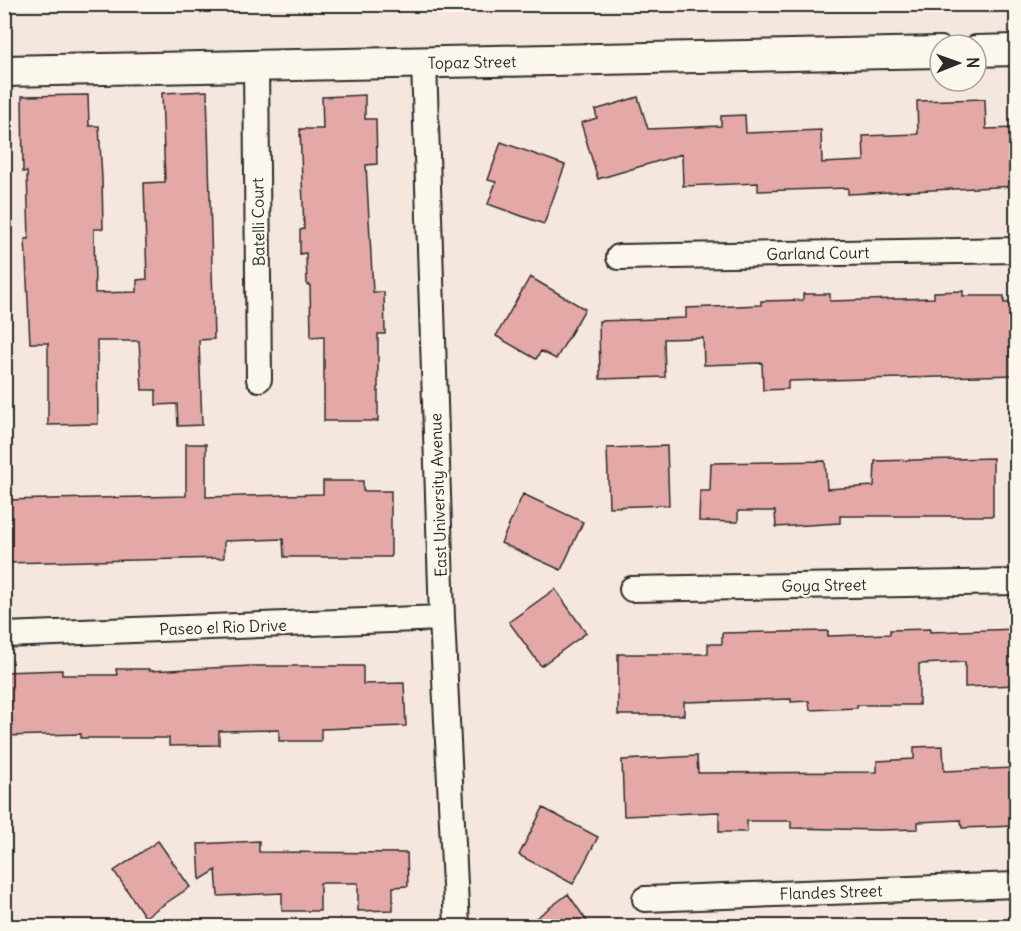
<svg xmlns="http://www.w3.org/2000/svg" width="1021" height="931" viewBox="0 0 1021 931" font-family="Delius,sans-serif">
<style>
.building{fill:#e4a9a7;stroke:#2b2b2b;stroke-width:1.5}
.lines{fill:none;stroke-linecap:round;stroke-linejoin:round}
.minor-casing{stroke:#2b2b2b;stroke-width:28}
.tertiary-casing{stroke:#2b2b2b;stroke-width:34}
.minor{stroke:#fbf7ec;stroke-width:24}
.tertiary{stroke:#fbf7ec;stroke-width:30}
.labels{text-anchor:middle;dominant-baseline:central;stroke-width:5;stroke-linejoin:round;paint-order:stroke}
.street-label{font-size:16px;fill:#2b2b2b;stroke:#fbf7ec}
</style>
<rect width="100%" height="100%" fill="#f6e7de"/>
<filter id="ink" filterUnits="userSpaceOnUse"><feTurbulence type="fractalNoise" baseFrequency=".0167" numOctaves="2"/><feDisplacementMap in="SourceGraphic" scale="12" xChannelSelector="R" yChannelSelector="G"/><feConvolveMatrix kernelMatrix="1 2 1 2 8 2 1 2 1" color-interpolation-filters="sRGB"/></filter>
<g filter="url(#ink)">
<path class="building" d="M 207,91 L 214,339 L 199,340 L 202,425 L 178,426 L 177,404 L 156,405 L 156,390 L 142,390 L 139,341 L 97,341 L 98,424 L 48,425 L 48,343 L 30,343 L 25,239 L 29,239 L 27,172 L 23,172 L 22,96 L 88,95 L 89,126 L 99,126 L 102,179 L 103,229 L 94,229 L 95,293 L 137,292 L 137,280 L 147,279 L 144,183 L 165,182 L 162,93 Z
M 365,95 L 365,119 L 376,119 L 377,164 L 366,165 L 373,292 L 384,292 L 385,334 L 378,334 L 378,421 L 324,421 L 324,336 L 311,337 L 310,285 L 307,285 L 306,253 L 300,254 L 300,230 L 304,229 L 300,129 L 323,129 L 322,97 Z
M 638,97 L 648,129 L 721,126 L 721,116 L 745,115 L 746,133 L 821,130 L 822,163 L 864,161 L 863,136 L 918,134 L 917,101 L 985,99 L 986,129 L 1017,128 L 1017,186 L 848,194 L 848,188 L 758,191 L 758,183 L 683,186 L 682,154 L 598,179 L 581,123 L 597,118 L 595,110 Z
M 501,142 L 565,165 L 544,224 L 488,204 L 496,182 L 488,180 Z
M 530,277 L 585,309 L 556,359 L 541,351 L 536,359 L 496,336 Z
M 963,291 L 963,296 L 1004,296 L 1004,303 L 1017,302 L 1017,375 L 788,381 L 788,389 L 763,390 L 762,363 L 704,365 L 703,338 L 664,339 L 665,377 L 600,379 L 599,321 L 686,318 L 686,308 L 761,305 L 761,301 L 803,300 L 803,294 L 830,294 L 830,301 L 934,298 L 934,292 Z
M 186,444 L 206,444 L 206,497 L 323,494 L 323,481 L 363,481 L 363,491 L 391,491 L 391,557 L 284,557 L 283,539 L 224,541 L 224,558 L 4,563 L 4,500 L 186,496 Z
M 667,446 L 669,505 L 609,507 L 607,448 Z
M 993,458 L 993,516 L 840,516 L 840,523 L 776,527 L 775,511 L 738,511 L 738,522 L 699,521 L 700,491 L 710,491 L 711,463 L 825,461 L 827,489 L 874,486 L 875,461 Z
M 523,494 L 583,522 L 561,570 L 501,543 Z
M 555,589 L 586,633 L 541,666 L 509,622 Z
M 930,629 L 930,632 L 1017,629 L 1017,685 L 965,687 L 965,662 L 919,664 L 919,705 L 857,705 L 857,708 L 810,710 L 809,701 L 791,702 L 791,699 L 684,702 L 684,715 L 618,715 L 618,654 L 708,654 L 708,644 L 722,644 L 722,633 L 828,631 L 828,636 L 890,634 L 890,630 Z
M 252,666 L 363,666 L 363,684 L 404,683 L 406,726 L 321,729 L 321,741 L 279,741 L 279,730 L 219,731 L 219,745 L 169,746 L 169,738 L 81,738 L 81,734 L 4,736 L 4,672 L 62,670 L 62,675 L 117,675 L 116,669 L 149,669 L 149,671 Z
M 943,746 L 944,771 L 1013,768 L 1014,826 L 962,828 L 961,820 L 918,822 L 918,829 L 879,830 L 791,828 L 791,821 L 747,821 L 747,832 L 719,832 L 719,812 L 624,816 L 622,760 L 697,756 L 698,773 L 877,772 L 877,761 L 914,759 L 914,747 Z
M 543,808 L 598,837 L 573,884 L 519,855 Z
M 158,841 L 190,887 L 145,917 L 114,871 Z
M 259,841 L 259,852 L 407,853 L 408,886 L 393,887 L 393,910 L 358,911 L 358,883 L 320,883 L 320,911 L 282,911 L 282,893 L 218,896 L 216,870 L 200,880 L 198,844 Z
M 568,894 L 591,927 L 524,927 Z"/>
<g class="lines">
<g class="minor-casing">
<path id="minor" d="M 424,63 L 442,618 L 457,926
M 256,66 L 259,379
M 619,257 L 1016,250
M 632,589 L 1016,582
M 4,635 L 442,618
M 645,899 L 1016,885"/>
</g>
<g class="tertiary-casing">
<path id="tertiary" d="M 976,51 L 1016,50
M 4,71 L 940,52"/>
</g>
<use href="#minor" class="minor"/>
<use href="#tertiary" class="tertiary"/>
</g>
</g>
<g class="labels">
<g class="street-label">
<text transform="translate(472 62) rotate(-1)">Topaz Street</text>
<text transform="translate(258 222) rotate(-91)">Batelli Court</text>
<text transform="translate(818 253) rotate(-1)">Garland Court</text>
<text transform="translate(438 495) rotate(-92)">East University Avenue</text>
<text transform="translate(824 585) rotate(-1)">Goya Street</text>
<text transform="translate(223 627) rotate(-2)">Paseo el Rio Drive</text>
<text transform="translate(831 892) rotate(-2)">Flandes Street</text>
</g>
</g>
<rect width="1021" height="931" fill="none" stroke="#fbf7ec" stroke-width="24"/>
<rect x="12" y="12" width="997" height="907" fill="none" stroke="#2b2b2b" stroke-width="2" filter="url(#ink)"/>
<g transform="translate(958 63) rotate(89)"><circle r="28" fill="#fbf7ec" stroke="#a8a59f" stroke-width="1.5"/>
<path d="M0-4.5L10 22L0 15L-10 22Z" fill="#2b2b2b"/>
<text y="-9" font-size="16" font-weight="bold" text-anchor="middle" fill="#2b2b2b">N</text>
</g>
</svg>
